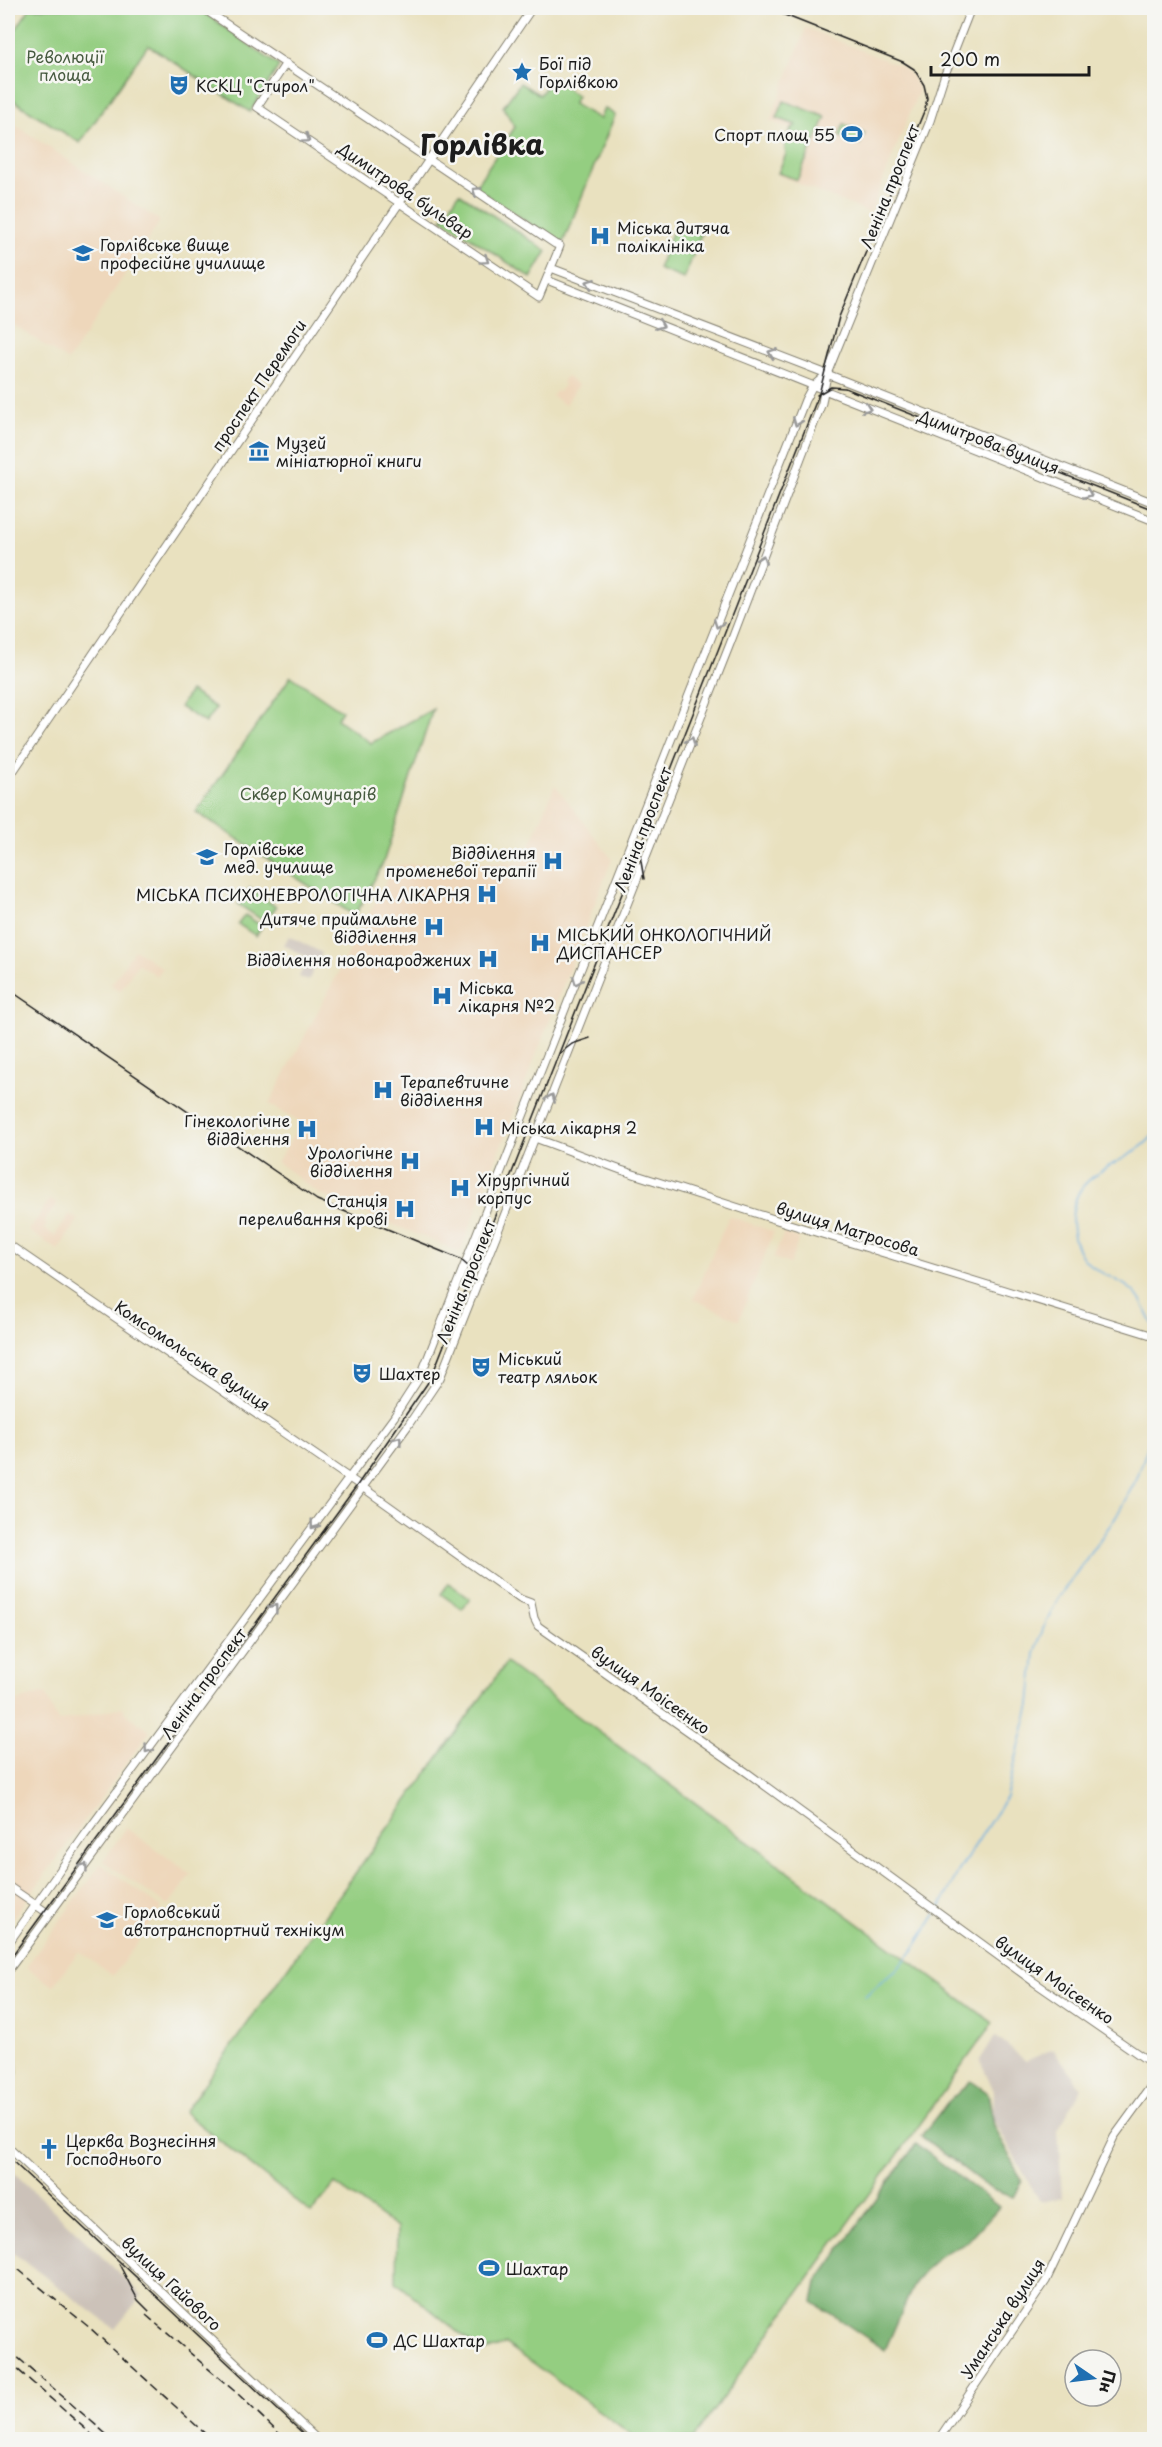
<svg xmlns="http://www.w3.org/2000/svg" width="1162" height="2447" viewBox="0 0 1162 2447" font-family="'Playpen Sans',sans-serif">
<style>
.built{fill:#eed7bb}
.industrial{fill:#ccc2b9}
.green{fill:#94ce81;stroke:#58754e;stroke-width:1.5}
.forest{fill:#77b16f;stroke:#4a6646;stroke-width:1.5}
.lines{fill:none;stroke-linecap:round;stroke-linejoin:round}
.stream{stroke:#6dafe1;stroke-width:1.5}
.secondary-casing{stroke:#827e6e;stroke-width:9}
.secondary{stroke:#fff;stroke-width:7}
.tram{stroke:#1c1c1c;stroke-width:1.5}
.rail{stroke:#1c1c1c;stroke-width:1.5;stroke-dasharray:9 4.5;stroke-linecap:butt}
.oneway{stroke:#999}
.labels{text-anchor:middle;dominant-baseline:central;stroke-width:5;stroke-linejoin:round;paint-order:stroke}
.park-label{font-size:16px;fill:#465a3f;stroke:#f6f6f2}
.poi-label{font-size:16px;fill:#1c1c1c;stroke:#f6f6f2;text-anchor:start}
.street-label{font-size:16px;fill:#1c1c1c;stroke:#f6f6f2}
.town-label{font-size:28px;font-weight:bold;fill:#1c1c1c;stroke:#f6f6f2}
</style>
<rect width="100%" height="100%" fill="#f6f6f2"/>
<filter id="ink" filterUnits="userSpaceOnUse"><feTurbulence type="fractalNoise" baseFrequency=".0167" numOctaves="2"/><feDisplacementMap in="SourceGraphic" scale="12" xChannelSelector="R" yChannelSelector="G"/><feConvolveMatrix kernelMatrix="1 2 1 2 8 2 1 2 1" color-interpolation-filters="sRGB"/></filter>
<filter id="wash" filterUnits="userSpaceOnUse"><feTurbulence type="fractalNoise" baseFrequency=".008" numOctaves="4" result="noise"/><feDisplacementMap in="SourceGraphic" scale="24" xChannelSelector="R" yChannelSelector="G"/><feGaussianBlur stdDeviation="1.35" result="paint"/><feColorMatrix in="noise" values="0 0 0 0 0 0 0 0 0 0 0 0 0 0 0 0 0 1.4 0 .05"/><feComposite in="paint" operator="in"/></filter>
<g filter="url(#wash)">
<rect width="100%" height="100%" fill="#e9e1bf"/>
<path class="built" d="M 806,28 L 902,67 L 912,77 L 919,90 L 870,213 L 777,175 L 786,154 L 784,147 L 791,129 L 770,121 Z
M 8,120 L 160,221 L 68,361 L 8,321 Z
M 566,376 L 578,385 L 565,405 L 552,396 L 556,391 L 559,392 L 564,385 L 562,382 Z
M 555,785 L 612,859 L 460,1252 L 321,1195 L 277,1162 L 301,1123 L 269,1104 L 395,865 L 524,861 Z
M 135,949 L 162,968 L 157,976 L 138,964 L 120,991 L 111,985 Z
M 50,1199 L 57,1203 L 44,1222 L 47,1224 L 44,1229 L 55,1236 L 69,1214 L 78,1220 L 58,1250 L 29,1231 Z
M 729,1216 L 774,1232 L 739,1320 L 693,1299 Z
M 784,1233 L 799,1238 L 790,1264 L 773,1258 Z
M 45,1693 L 58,1722 L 123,1707 L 125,1713 L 150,1731 L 8,1925 L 8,1704 Z
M 126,1828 L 191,1874 L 168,1906 L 103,1861 Z
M 101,1864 L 162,1908 L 113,1976 L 79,1951 L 53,1986 L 26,1967 Z"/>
<path class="industrial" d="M 289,936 L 322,953 L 308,981 L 299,977 L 308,958 L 284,945 Z
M 995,2036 L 1026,2061 L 1053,2049 L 1082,2088 L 1058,2130 L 1062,2198 L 1040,2202 L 993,2118 L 994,2091 L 980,2060 Z
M 8,2167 L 142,2295 L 115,2329 L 8,2249 Z"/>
<path class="green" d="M 30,8 L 198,8 L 279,66 L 250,112 L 148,45 L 80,143 L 8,97 L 8,41 Z
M 552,78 L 577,96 L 573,104 L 600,119 L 604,108 L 615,115 L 562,245 L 475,187 L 515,127 L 503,107 L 520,83 L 540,95 Z
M 784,101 L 826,117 L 797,180 L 778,173 L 786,154 C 783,144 788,131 796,125 L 777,118 Z
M 844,124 L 865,133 L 860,144 L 839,136 Z
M 459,193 L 547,251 L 531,278 L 442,219 Z
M 676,223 L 701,234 L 684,279 L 658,269 Z
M 291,676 L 342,711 L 337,719 L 371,743 L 433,709 L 383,863 L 355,916 L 196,812 Z
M 190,691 L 216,708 L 205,723 L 180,707 Z
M 250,888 L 276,907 L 265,922 L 238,904 Z
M 245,915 L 262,926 L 256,936 L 238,924 Z
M 449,1583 L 470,1599 L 462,1609 L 441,1594 Z
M 506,1663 L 993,2023 L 693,2439 L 638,2439 L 506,2344 L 483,2352 L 396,2282 L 397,2228 L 335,2184 L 311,2213 L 184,2112 Z
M 8,2043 L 15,2049 L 17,2073 L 8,2086 Z"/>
<path class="forest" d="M 971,2081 L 988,2093 L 994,2125 L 1022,2181 L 1013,2197 L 992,2190 L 921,2136 L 947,2103 Z
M 916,2144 L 999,2207 L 968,2241 L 937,2257 L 914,2284 L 885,2350 L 813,2302 L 817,2282 Z"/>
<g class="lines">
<path class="stream" d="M 1154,1134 C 1137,1157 1103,1164 1084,1185 C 1066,1205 1069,1248 1090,1265 C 1103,1276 1120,1279 1133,1291 C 1143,1300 1147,1314 1154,1326
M 1153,1345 L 1154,1349
M 939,1910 L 958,1872 L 1006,1797 L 1030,1705 L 1035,1653 L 1043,1629 L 1059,1597 L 1116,1517 L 1137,1478 L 1154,1428
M 865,1996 L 899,1967 L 914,1949 L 936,1914"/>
</g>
</g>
<g filter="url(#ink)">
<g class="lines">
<g class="secondary-casing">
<path id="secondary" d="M 202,8 L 204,9 L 555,244 L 560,246 L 539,297 L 257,107 L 286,63
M 551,268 L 822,372 L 1154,503
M 547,280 L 1154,521
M 8,779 L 532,8
M 624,861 L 641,868
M 535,1138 L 621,1170 L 783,1222 L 1154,1336
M 8,1244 L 358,1484 L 520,1599 L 531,1603 L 534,1618 L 538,1626 L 749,1774 L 1034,1982 L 1154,2065
M 8,1886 L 49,1914
M 8,1944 L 84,1836 L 394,1417 L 421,1375 L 805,400 L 812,387 L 827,374
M 8,1971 L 407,1427 L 440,1378 L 730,644 L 822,403 L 827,374 L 930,121 L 944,77 L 971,8
M 8,2147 L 318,2440
M 938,2440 L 1046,2281 L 1114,2137 L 1154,2082"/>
</g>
<use href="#secondary" class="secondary"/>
<path class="tram" d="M 817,395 L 831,387 L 845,388 L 1154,510
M 639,850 L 644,879
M 8,989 L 317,1200 L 460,1259 L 469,1267 L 470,1282
M 559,1054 L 572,1044 L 590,1038
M 8,1961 L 358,1484 L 431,1378 L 819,394 L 839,317 L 925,109 L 927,98 L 924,85 L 914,69 L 903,62 L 767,8
M 8,2157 L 310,2440
M 119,2264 L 138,2300 L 149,2311"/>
<path class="rail" d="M 8,2261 L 90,2328 L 212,2440
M 146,2315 L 239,2395 L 286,2440
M 8,2349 L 113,2440
M 8,2361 L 98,2440"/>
</g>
<defs><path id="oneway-chevron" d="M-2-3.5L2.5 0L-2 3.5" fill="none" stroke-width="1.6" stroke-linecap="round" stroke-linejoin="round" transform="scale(1.5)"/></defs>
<g class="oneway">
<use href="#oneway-chevron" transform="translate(306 139) rotate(34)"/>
<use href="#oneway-chevron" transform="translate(476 191) rotate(-146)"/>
<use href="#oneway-chevron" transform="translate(485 260) rotate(34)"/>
<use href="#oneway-chevron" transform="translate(590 283) rotate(-159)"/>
<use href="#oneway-chevron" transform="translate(660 325) rotate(22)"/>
<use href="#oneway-chevron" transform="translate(772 353) rotate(-159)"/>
<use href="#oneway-chevron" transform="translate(867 408) rotate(21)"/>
<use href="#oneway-chevron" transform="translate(797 422) rotate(111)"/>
<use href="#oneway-chevron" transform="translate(1088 494) rotate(22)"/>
<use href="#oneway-chevron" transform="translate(762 559) rotate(-69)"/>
<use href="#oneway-chevron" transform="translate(718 624) rotate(111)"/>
<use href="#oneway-chevron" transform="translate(691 741) rotate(-68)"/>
<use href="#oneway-chevron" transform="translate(577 981) rotate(112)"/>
<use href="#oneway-chevron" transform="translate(551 1098) rotate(-69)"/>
<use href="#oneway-chevron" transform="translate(398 1440) rotate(-53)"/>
<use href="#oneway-chevron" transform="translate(314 1525) rotate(127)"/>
<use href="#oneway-chevron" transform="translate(274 1608) rotate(-53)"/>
<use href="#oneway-chevron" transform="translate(148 1749) rotate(126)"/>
<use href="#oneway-chevron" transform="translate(84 1867) rotate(-54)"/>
</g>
</g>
<defs>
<g id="sight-bare" transform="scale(1.62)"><path d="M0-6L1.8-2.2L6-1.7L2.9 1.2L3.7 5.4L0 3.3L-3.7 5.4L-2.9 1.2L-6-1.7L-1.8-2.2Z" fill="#1f6fb2" stroke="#f6f6f2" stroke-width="2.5" paint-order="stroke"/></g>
<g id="theatre-bare" transform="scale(1.62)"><path d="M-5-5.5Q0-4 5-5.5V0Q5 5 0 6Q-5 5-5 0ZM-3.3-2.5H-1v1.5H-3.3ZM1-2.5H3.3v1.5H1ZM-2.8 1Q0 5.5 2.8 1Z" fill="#1f6fb2" stroke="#f6f6f2" stroke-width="2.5" paint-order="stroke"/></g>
<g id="stadium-bare" transform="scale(1.62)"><path d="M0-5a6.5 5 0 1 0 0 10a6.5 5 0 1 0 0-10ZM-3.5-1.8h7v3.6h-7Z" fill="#1f6fb2" stroke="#f6f6f2" stroke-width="2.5" paint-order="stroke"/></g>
<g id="hospital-bare" transform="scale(1.62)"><path d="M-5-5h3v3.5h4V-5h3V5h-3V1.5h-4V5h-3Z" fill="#1f6fb2" stroke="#f6f6f2" stroke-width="2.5" paint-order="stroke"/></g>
<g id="university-bare" transform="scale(1.62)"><path d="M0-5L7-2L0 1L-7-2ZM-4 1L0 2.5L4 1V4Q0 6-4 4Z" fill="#1f6fb2" stroke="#f6f6f2" stroke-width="2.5" paint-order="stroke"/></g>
<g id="museum-bare" transform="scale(1.62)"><path d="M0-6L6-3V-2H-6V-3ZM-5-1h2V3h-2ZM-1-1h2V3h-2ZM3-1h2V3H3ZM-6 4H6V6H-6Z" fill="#1f6fb2" stroke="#f6f6f2" stroke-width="2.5" paint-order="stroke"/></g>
<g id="church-bare" transform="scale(1.62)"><path d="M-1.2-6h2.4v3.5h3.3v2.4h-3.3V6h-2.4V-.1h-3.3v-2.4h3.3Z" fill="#1f6fb2" stroke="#f6f6f2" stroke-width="2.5" paint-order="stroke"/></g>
</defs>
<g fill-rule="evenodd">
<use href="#sight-bare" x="522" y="72"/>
<use href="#theatre-bare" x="179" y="85"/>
<use href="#stadium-bare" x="852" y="134"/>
<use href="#hospital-bare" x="600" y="236"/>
<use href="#university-bare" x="83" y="253"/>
<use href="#museum-bare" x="259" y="451"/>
<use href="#university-bare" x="207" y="857"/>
<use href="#hospital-bare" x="553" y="861"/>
<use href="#hospital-bare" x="487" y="894"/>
<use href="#hospital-bare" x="434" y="927"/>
<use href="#hospital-bare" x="540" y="943"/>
<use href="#hospital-bare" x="488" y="959"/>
<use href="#hospital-bare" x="442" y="996"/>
<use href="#hospital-bare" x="383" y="1090"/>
<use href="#hospital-bare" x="484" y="1127"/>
<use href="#hospital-bare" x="307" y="1129"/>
<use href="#hospital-bare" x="410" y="1161"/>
<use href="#hospital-bare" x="460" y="1188"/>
<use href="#hospital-bare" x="405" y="1209"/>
<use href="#theatre-bare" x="481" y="1367"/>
<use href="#theatre-bare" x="362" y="1373"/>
<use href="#university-bare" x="107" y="1920"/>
<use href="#church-bare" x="49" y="2149"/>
<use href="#stadium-bare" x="489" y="2268"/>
<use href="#stadium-bare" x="377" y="2340"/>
</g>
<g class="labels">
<g class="park-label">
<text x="65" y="56">Революції<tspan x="65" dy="18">площа</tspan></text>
<text x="308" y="793">Сквер Комунарів</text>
</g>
<g class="poi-label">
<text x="539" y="63">Бої під<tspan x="539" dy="18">Горлівкою</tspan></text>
<text x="196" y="85">КСКЦ "Стирол"</text>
<text x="835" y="134" text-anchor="end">Спорт площ 55</text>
<text x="617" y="227">Міська дитяча<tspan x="617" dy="18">поліклініка</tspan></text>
<text x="100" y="244">Горлівське вище<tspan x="100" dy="18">професійне училище</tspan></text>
<text x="276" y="442">Музей<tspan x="276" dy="18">мініатюрної книги</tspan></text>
<text x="224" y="848">Горлівське<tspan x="224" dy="18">мед. училище</tspan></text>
<text x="536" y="852" text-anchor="end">Відділення<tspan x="536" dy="18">променевої терапії</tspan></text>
<text x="470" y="894" text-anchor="end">МІСЬКА ПСИХОНЕВРОЛОГІЧНА ЛІКАРНЯ</text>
<text x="417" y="918" text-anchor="end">Дитяче приймальне<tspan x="417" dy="18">відділення</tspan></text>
<text x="557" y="934">МІСЬКИЙ ОНКОЛОГІЧНИЙ<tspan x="557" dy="18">ДИСПАНСЕР</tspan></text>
<text x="471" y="959" text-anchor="end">Відділення новонароджених</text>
<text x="459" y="987">Міська<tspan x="459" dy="18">лікарня №2</tspan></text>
<text x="400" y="1081">Терапевтичне<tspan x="400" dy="18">відділення</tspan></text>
<text x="290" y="1120" text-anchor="end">Гінекологічне<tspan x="290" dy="18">відділення</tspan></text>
<text x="501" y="1127">Міська лікарня 2</text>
<text x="393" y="1152" text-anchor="end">Урологічне<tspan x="393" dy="18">відділення</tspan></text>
<text x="477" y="1179">Хірургічний<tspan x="477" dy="18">корпус</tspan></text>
<text x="388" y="1200" text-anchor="end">Станція<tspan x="388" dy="18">переливання крові</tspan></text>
<text x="498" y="1358">Міський<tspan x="498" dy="18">театр ляльок</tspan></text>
<text x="379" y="1373">Шахтер</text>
<text x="124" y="1911">Горловський<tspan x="124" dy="18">автотранспортний технікум</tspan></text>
<text x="66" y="2140">Церква Вознесіння<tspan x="66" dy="18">Господнього</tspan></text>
<text x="506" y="2268">Шахтар</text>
<text x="394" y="2340">ДС Шахтар</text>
</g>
<g class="street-label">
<text transform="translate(889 186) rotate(-68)">Леніна проспект</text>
<text transform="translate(406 190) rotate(34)">Димитрова бульвар</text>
<text transform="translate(258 385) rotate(-56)">проспект Перемоги</text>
<text transform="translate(989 441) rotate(21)">Димитрова вулиця</text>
<text transform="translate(642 829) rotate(-69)">Леніна проспект</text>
<text transform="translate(848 1228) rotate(17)">вулиця Матросова</text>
<text transform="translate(465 1281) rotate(-68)">Леніна проспект</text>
<text transform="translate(193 1355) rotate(34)">Комсомольська вулиця</text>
<text transform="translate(203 1683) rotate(-54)">Леніна проспект</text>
<text transform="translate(651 1689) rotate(35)">вулиця Моісеєнко</text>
<text transform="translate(1055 1979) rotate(35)">вулиця Моісеєнко</text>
<text transform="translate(172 2283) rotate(43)">вулиця Гайового</text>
<text transform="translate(1002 2318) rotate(-57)">Уманська вулиця</text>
</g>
<g class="town-label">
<text x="482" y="143">Горлівка</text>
</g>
</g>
<rect width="1162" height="2447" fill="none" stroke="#f6f6f2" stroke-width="30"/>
<g transform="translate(1093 2378) rotate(104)"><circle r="28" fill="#f6f6f2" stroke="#9f9f9c" stroke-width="1.5"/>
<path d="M0-4.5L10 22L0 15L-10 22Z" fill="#1f6fb2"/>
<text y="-9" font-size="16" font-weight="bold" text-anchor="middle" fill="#1c1c1c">Пн</text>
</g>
<path d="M931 66v9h158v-9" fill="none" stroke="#1c1c1c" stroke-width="3"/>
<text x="940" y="66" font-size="18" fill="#1c1c1c" stroke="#f6f6f2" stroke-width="4.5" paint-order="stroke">200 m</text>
</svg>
